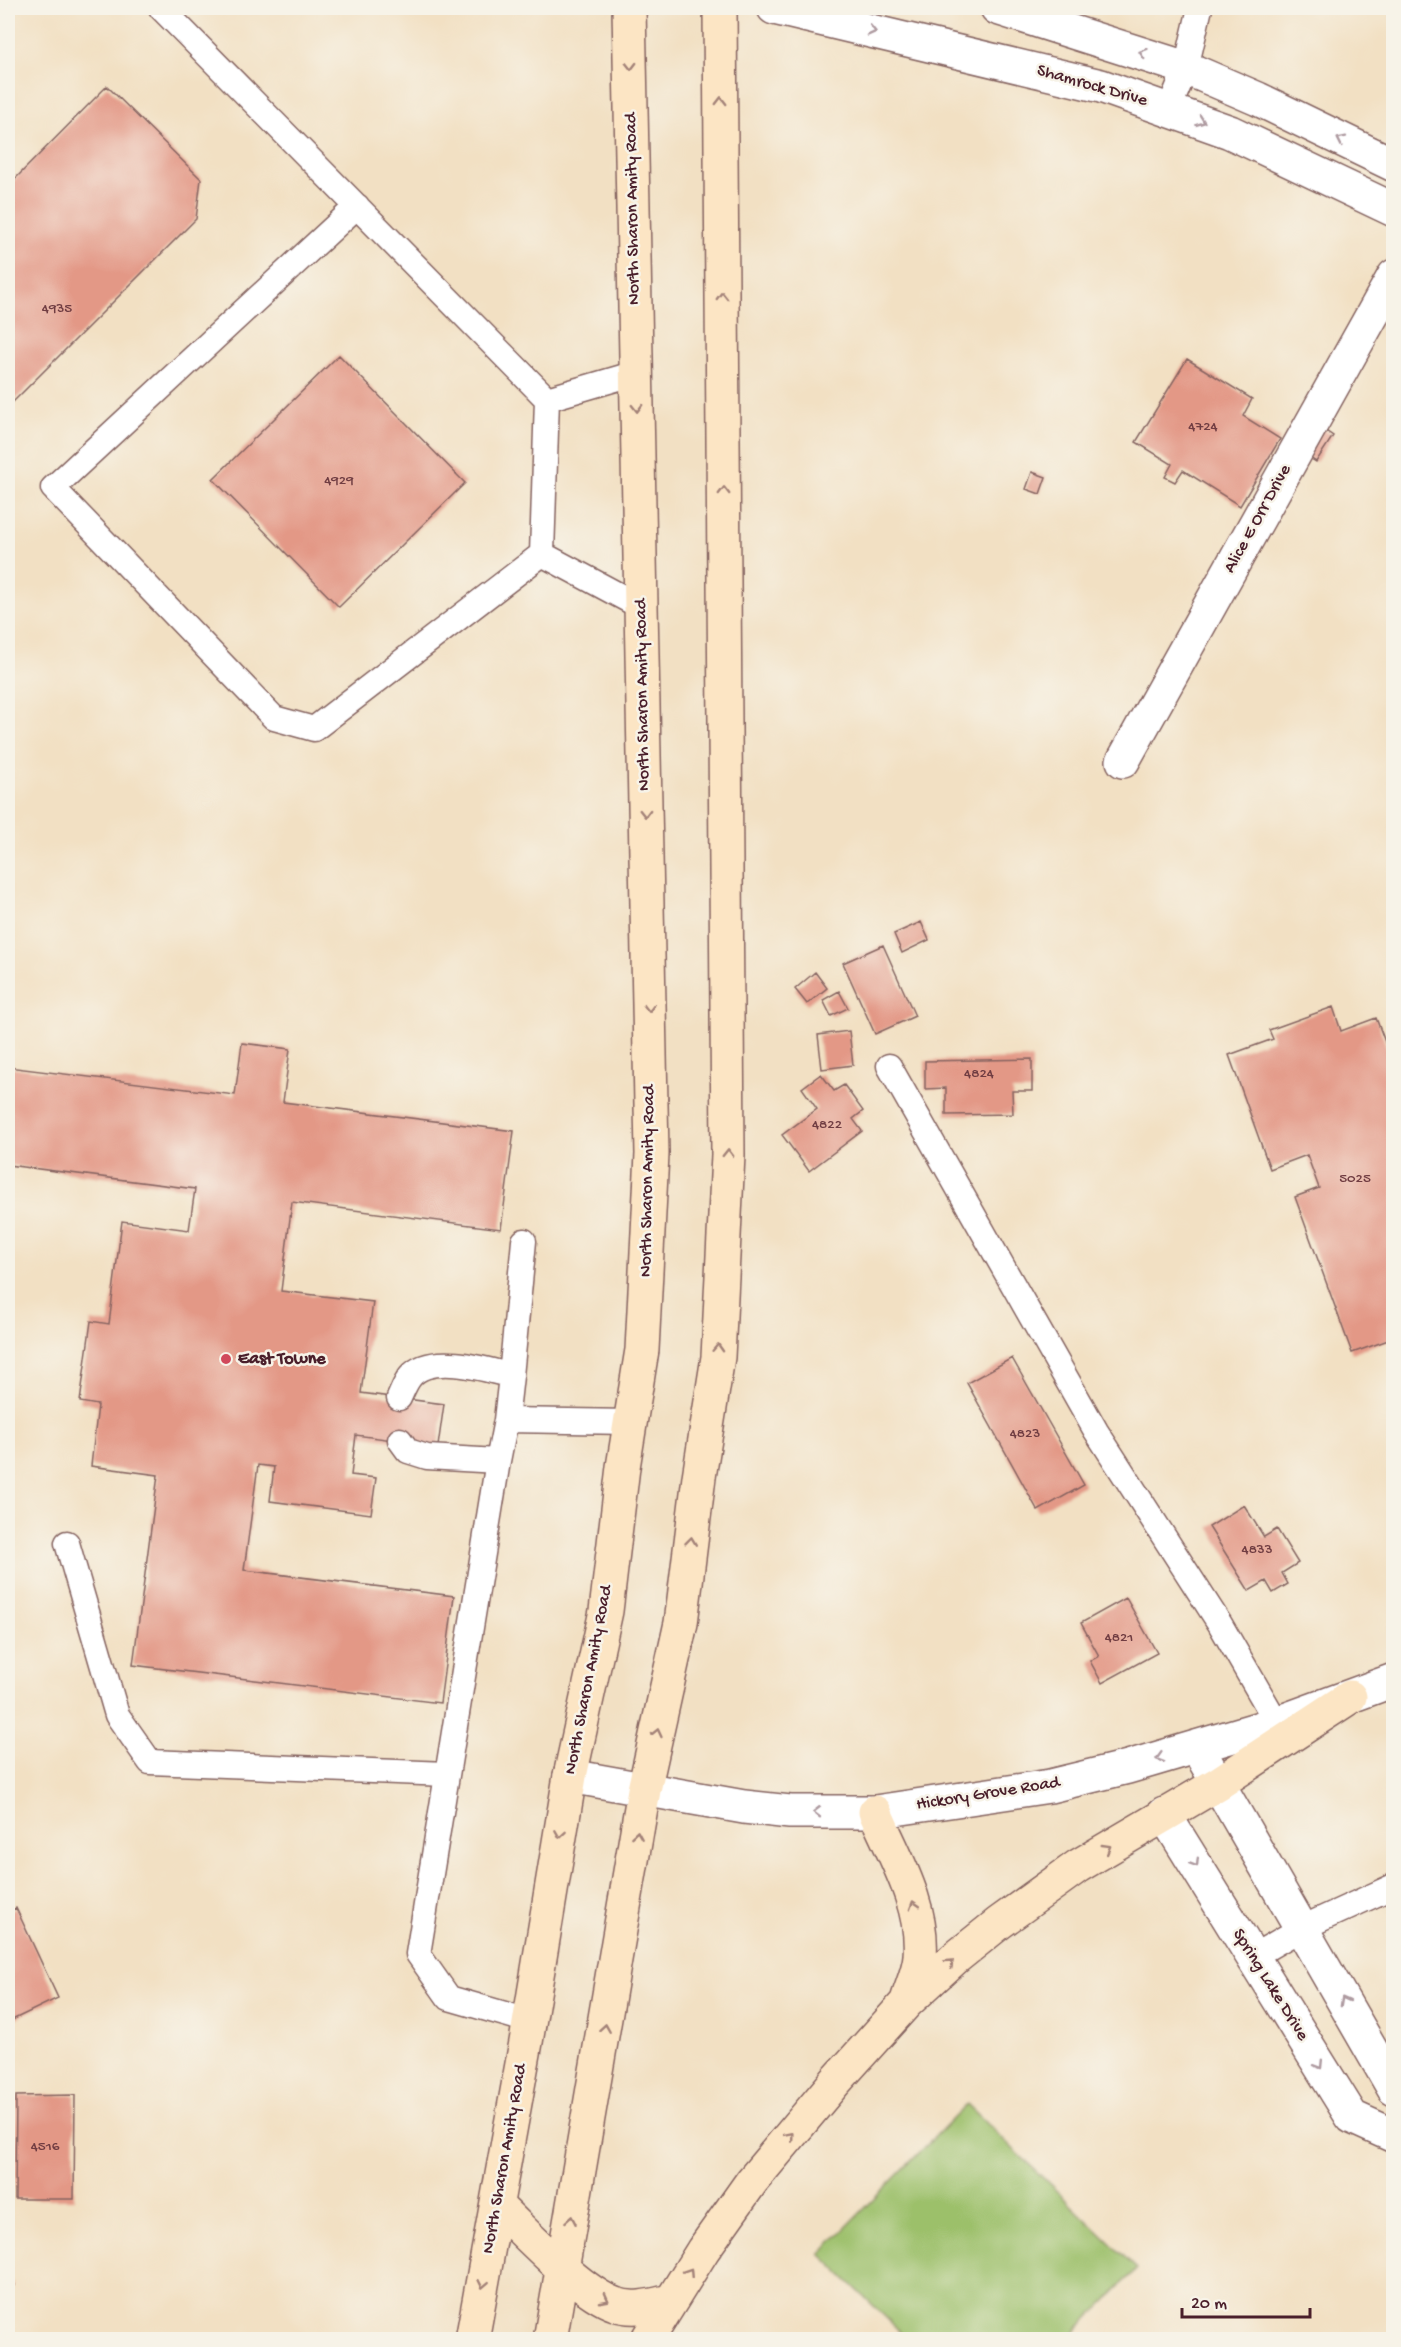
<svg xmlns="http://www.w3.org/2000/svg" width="1401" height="2347" viewBox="0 0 1401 2347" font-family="'Gochi Hand',sans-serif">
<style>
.green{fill:#9cc06a;stroke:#73704a;stroke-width:1.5}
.building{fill:#e39886}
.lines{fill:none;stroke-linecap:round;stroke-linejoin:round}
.service-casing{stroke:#856360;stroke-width:27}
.minor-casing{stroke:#856360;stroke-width:36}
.tertiary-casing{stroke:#856360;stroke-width:36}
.secondary-casing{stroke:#856360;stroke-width:36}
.service{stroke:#fff;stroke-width:24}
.minor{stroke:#fff;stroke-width:33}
.tertiary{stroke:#fff;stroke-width:33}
.secondary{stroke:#fce5c4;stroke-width:33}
.oneway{stroke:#ae9aa0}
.oneway2{stroke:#a38278}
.poi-dot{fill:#d1495b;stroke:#f7f3e8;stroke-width:2}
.labels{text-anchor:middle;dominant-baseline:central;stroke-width:5;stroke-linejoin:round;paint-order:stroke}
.number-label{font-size:15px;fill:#703d42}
.street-label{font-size:18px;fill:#4a1f2b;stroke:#f7f3e8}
.poi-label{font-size:18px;font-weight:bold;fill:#4a1f2b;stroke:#f7f3e8;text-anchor:start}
</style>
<rect width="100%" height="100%" fill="#f7f3e8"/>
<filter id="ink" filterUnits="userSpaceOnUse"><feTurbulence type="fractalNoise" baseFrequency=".0167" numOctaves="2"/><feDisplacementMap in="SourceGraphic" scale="12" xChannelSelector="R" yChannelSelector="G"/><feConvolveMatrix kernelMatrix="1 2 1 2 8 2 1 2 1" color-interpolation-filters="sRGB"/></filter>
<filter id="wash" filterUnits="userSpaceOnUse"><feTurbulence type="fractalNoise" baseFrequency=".008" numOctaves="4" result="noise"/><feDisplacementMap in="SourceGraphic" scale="24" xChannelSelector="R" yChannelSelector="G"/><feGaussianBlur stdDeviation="1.35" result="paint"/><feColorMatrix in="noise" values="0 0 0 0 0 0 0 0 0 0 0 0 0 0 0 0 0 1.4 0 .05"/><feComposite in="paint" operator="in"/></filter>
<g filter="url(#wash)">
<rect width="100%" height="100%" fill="#f2e0c3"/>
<path class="green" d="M 967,2104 L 1137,2269 L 1068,2339 L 908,2339 L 820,2254 Z"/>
<g id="blocks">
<path class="building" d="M 107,86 L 201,179 L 196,219 L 12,403 L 8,399 L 8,186 Z
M 339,355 L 465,483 L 339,607 L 213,479 Z
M 1187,359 L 1252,399 L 1243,416 L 1280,439 L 1240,506 L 1183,470 L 1175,482 L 1165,477 L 1172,464 L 1136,442 Z
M 1320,427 L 1333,436 L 1316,462 L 1302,453 Z
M 1032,472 L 1046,477 L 1040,494 L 1026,489 Z
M 921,922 L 929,940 L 902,953 L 894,934 Z
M 883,945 L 915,1016 L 875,1034 L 843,963 Z
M 815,972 L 827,988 L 807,1004 L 795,989 Z
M 839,991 L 848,1008 L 831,1016 L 823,1000 Z
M 1333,1007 L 1341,1031 L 1376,1018 L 1394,1066 L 1394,1338 L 1352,1353 L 1295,1197 L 1319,1188 L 1307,1155 L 1270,1169 L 1229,1055 L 1273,1039 L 1269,1030 Z
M 849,1031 L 853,1065 L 822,1069 L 818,1035 Z
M 242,1043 L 290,1049 L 283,1102 L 514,1131 L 501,1229 L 292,1202 L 281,1291 L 373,1302 L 361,1393 L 444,1404 L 438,1446 L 356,1435 L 351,1475 L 376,1478 L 371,1514 L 270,1501 L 274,1467 L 258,1465 L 244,1570 L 454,1596 L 440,1703 L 133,1665 L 158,1475 L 91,1466 L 98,1405 L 80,1402 L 91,1321 L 109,1324 L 122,1221 L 189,1230 L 195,1189 L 8,1165 L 8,1067 L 235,1095 Z
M 1032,1059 L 1032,1091 L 1012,1091 L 1013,1114 L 946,1115 L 946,1088 L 925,1089 L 925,1061 Z
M 821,1074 L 834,1091 L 844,1085 L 863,1111 L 853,1119 L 862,1131 L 809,1171 L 782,1135 L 817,1109 L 802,1088 Z
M 1012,1358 L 1084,1485 L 1038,1511 L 967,1383 Z
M 1244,1505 L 1264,1537 L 1277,1529 L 1298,1563 L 1282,1573 L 1288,1584 L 1273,1593 L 1266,1581 L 1249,1591 L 1209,1527 Z
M 1126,1598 L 1157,1653 L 1102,1683 L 1090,1661 L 1099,1656 L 1081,1623 Z
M 16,1908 L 58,1998 L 8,2022 L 8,1912 Z
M 75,2095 L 74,2199 L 15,2199 L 16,2096 Z
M 8,2279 L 14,2285 L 8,2293 Z"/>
</g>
</g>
<g filter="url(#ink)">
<use href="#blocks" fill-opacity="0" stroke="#856360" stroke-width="1.5"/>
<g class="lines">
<g class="service-casing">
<path id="service" d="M 161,8 L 547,399 L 636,373
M 1169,109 L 1186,68 L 1200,8
M 357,206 L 53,488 L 274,718 L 314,729 L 542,554 L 547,399
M 542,554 L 641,607
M 889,1066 L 1096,1431 L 1220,1624 L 1277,1723
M 511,1376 L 524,1241
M 399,1398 C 402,1392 405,1383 410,1377 C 430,1352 486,1369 511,1376 L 506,1420
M 400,1440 L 408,1451 L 427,1457 L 498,1461
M 67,1543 L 117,1715 L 150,1762 L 447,1774
M 1252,1957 L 1302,1928 L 1394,1886
M 529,2021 L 449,1998 L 418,1954 L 498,1461 L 506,1420 L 631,1422"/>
</g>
<g class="minor-casing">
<path id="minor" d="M 1123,761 L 1394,276
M 1197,1747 L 1394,2089
M 1164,1814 L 1352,2117 L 1394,2136"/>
</g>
<g class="tertiary-casing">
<path id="tertiary" d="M 774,8 L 1101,86 L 1230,132 L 1394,210
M 997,8 L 1186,68 L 1258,99 L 1394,165
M 570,1776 L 744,1807 L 790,1812 L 875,1812 L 1050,1786 L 1128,1767 L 1277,1723 L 1394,1680"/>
</g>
<g class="secondary-casing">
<path id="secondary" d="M 875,1812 C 895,1858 924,1905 920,1956 C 919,1971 911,1987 907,2001
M 497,2206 C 526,2233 580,2292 615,2304 C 633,2311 653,2305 670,2301
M 472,2340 L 526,2042 L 570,1776 L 606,1611 L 623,1467 L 642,1350 L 652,1154 L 629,8
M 550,2340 L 644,1790 L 681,1623 L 699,1477 L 718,1357 L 728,1155 L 720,8
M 647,2340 L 703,2250 L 752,2181 L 835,2082 L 907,2002 L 954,1959 L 999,1923 L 1078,1866 L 1219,1783 L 1350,1697"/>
</g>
<use href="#service" class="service"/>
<use href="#minor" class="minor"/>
<use href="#tertiary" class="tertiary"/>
<use href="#secondary" class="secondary"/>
</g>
<defs><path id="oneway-chevron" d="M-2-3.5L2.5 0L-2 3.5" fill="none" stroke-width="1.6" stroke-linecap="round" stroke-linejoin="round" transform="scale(1.5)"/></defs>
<g class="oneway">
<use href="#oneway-chevron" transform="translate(872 31) rotate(13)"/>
<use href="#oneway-chevron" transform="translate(1143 53) rotate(-162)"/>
<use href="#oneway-chevron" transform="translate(1201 121) rotate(20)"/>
<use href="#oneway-chevron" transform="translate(1341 140) rotate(-154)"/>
<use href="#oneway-chevron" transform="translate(1160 1758) rotate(164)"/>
<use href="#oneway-chevron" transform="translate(817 1812) rotate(-180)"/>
<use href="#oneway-chevron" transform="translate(1195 1863) rotate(58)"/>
<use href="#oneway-chevron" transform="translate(1344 2001) rotate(-119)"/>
<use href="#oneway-chevron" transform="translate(1319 2065) rotate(58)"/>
</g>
<g class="oneway2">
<use href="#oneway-chevron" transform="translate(631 66) rotate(89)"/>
<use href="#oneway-chevron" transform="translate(721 101) rotate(-90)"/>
<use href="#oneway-chevron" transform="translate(722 296) rotate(-90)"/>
<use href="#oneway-chevron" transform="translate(637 408) rotate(89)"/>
<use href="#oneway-chevron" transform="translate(724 491) rotate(-90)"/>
<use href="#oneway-chevron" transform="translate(645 813) rotate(89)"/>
<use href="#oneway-chevron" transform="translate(649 1008) rotate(89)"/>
<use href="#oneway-chevron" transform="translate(728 1153) rotate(-89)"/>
<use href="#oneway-chevron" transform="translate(718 1348) rotate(-87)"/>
<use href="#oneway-chevron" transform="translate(691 1541) rotate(-83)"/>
<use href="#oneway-chevron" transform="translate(657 1733) rotate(-77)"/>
<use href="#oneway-chevron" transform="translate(560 1834) rotate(99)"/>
<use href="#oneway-chevron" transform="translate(637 1835) rotate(-81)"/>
<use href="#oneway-chevron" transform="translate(1107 1848) rotate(-31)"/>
<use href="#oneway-chevron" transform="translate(914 1905) rotate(-107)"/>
<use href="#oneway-chevron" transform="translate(950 1963) rotate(-42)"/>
<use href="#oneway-chevron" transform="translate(605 2028) rotate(-81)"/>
<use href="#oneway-chevron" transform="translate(790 2136) rotate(-50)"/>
<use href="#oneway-chevron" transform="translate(571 2220) rotate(-80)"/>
<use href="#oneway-chevron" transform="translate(689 2272) rotate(-57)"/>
<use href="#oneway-chevron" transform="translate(483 2284) rotate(101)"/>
<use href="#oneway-chevron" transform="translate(605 2299) rotate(28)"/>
</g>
</g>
<circle class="poi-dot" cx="226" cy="1359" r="6"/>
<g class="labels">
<g class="number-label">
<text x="57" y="309">4935</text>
<text x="1203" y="427">4724</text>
<text x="339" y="481">4929</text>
<text x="979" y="1074">4824</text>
<text x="827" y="1125">4822</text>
<text x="1355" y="1179">5025</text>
<text x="1025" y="1434">4823</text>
<text x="1257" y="1550">4833</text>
<text x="1119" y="1638">4821</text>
<text x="45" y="2147">4516</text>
</g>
<g class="street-label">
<text transform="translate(1092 86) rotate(16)">Shamrock Drive</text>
<text transform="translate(633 209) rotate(-91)">North Sharon Amity Road</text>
<text transform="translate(1258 519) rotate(-61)">Alice E Orr Drive</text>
<text transform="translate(643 695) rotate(-91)">North Sharon Amity Road</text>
<text transform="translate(648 1181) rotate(-89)">North Sharon Amity Road</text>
<text transform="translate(589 1680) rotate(-79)">North Sharon Amity Road</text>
<text transform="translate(988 1794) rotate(-9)">Hickory Grove Road</text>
<text transform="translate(1270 1985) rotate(58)">Spring Lake Drive</text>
<text transform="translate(505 2159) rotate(-80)">North Sharon Amity Road</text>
</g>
<g class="poi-label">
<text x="238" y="1359">East Towne</text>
</g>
</g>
<rect width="1401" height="2347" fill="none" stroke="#f7f3e8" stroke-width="30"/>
<path d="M1182 2308v9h128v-9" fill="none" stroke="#4a1f2b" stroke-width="3"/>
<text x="1191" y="2308" font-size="18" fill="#4a1f2b" stroke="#f7f3e8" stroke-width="4.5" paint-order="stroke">20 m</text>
</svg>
